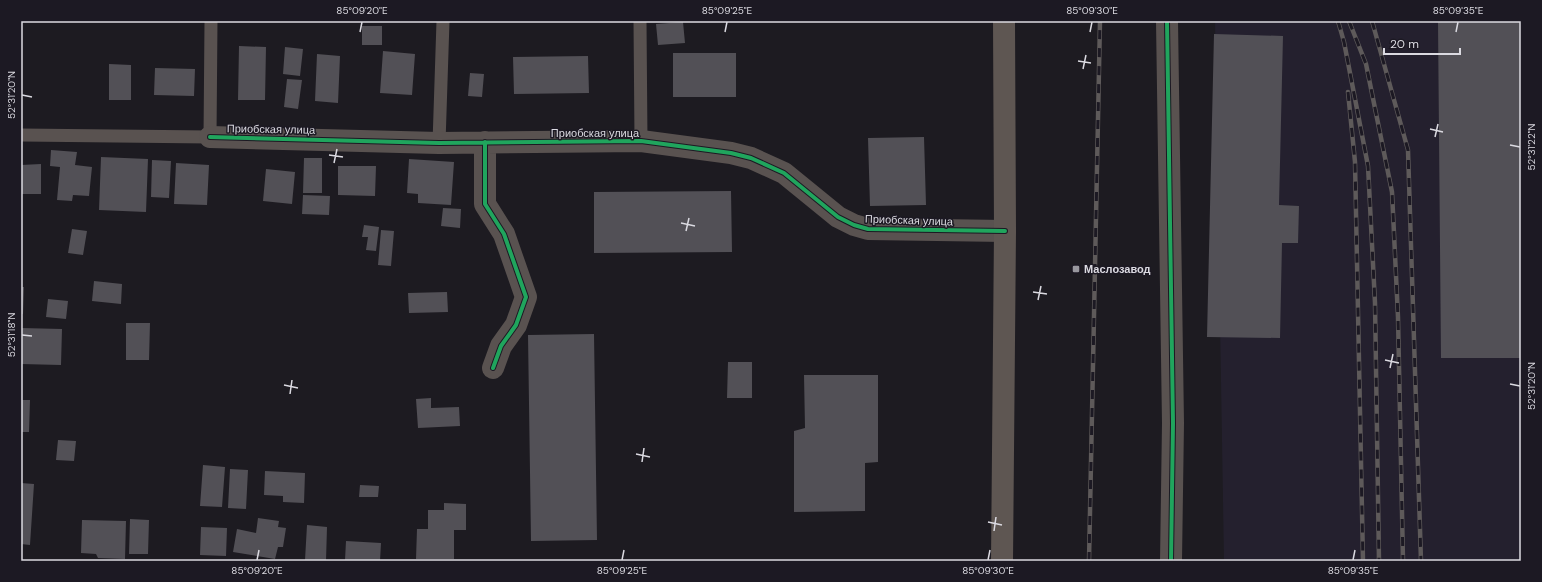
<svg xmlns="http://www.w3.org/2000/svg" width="1542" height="582" viewBox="0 0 1542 582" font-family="'DM Sans',sans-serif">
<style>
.built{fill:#24202e}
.building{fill:#525056}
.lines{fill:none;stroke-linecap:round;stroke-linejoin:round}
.lane{stroke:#595250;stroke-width:13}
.street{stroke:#595250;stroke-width:22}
.secondary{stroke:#5e5652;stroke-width:22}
.rail-casing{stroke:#5e5a5a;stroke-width:4.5}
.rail{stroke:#1c1923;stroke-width:3;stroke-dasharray:9;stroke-linecap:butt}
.cycleway-casing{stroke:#1c1923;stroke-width:6}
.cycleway{stroke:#20a55d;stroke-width:4}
.ticks{fill:none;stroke:#dbdae1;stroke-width:1.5}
.poi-dot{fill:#98979e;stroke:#1c1923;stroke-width:1.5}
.labels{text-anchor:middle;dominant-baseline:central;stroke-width:3;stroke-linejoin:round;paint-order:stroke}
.street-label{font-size:11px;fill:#dbdae1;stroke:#1c1923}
.poi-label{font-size:11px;font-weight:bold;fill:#dbdae1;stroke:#1c1923;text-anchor:start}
.neatline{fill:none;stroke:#dbdae1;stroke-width:1.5}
.ticks-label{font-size:10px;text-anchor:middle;fill:#dbdae1}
</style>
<rect width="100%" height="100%" fill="#1d1b21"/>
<path class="built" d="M 1215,21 L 1521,21 L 1521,561 L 1224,561 Z"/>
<path class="building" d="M 1521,21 L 1521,358 L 1441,358 L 1438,22 Z
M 683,22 L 685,43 L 658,45 L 656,24 Z
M 362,26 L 382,26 L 382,45 L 362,45 Z
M 1214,34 L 1283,36 L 1279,205 L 1299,206 L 1298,243 L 1282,243 L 1280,338 L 1207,337 Z
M 239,46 L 266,47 L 265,100 L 238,100 Z
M 285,47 L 303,49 L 300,76 L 283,74 Z
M 383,51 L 415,54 L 412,95 L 380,93 Z
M 673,53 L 736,53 L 736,97 L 673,97 Z
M 317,54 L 340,56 L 338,103 L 315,101 Z
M 588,56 L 589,93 L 514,94 L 513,57 Z
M 109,64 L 131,65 L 131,100 L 109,100 Z
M 155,68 L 195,69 L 194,96 L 154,95 Z
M 470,73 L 484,74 L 482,97 L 468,96 Z
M 287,79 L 302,80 L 298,109 L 284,107 Z
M 924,137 L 926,205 L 870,206 L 868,138 Z
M 51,150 L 77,152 L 75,165 L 92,167 L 89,196 L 73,195 L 72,201 L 57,200 L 60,167 L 50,166 Z
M 101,157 L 148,159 L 146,212 L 99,210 Z
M 304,158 L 322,158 L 322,193 L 303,193 Z
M 409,159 L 454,162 L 451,205 L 418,203 L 418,194 L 407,193 Z
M 152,160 L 171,161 L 169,198 L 151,197 Z
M 176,163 L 209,165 L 207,205 L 174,204 Z
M 41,164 L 41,194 L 21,194 L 21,165 Z
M 338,166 L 376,166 L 375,196 L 338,195 Z
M 266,169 L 295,172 L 292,204 L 263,201 Z
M 731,191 L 732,252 L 594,253 L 594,192 Z
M 303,195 L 330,196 L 329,215 L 302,214 Z
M 443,208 L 461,209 L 460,228 L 441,226 Z
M 364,225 L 379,227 L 376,251 L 366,250 L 368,237 L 362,237 Z
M 72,229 L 87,231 L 83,255 L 68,253 Z
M 381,230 L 394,231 L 391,266 L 378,265 Z
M 94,281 L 122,284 L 121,304 L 92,301 Z
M 21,287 L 24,287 L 23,314 L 21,314 Z
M 447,292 L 448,312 L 409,313 L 408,293 Z
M 48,299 L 68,301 L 66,319 L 46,317 Z
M 126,323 L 150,323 L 149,360 L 126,360 Z
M 21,328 L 62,329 L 61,365 L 21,364 Z
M 594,334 L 597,540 L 531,541 L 528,335 Z
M 728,362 L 752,362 L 752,398 L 727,398 Z
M 804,375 L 878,375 L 878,462 L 865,463 L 865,511 L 794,512 L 794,431 L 805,428 Z
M 431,398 L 431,408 L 459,407 L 460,426 L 418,428 L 416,399 Z
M 21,400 L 30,400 L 29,432 L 21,432 Z
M 58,440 L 76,441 L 74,461 L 56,460 Z
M 203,465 L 225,467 L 222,507 L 200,506 Z
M 230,469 L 248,470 L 246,509 L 228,508 Z
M 265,471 L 305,473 L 304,503 L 283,502 L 283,496 L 264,495 Z
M 21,483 L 34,484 L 30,545 L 21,544 Z
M 360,485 L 379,486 L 378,497 L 359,497 Z
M 444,503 L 466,504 L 466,530 L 454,530 L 454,559 L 416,559 L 417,529 L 428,529 L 428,510 L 444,510 Z
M 258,518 L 279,521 L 278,527 L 286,528 L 283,547 L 278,547 L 275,559 L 233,552 L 237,529 L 256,533 Z
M 130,519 L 149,520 L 148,554 L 129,554 Z
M 82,520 L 126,521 L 125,559 L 98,558 L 96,554 L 81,553 Z
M 307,525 L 327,527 L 326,561 L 305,560 Z
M 201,527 L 227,528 L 226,556 L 200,555 Z
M 346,541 L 381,543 L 380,561 L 345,560 Z"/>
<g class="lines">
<path class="lane" d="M 640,21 L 641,141
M 21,135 L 210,137 L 211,21
M 439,143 L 443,21"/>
<path class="street" d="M 1167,21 L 1173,423 L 1171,561
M 210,137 L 439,143 L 641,141 L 731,153 L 751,158 L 784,173 L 838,217 L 854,225 L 868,229 L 1005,231
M 485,142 L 485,204 L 504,234 L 526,297 L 516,325 L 501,346 L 493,368"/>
<path class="secondary" d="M 1002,561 L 1005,231 L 1004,21"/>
<g class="rail-casing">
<path id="rail" d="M 1338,21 L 1344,42 L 1368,166 L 1375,303 L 1379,561
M 1349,21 L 1366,64 L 1392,192 L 1398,317 L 1403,561
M 1372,21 L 1408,150 L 1421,561
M 1348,92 L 1355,162 L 1363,561
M 1089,561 L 1100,21"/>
</g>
<use href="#rail" class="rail"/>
<g class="cycleway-casing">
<path id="cycleway" d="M 1167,21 L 1173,423 L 1171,561
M 210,137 L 439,143 L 641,141 L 731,153 L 751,158 L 784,173 L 838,217 L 854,225 L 868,229 L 1005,231
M 485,142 L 485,204 L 504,234 L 526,297 L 516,325 L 501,346 L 493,368"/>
</g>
<use href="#cycleway" class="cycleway"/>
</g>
<path class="ticks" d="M 360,32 L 362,22M 725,32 L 727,22M 1090,32 L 1092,22M 1456,32 L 1458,22M 1078,61 L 1091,63M 1083,69 L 1086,55M 22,95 L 32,97M 1430,129 L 1443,132M 1435,137 L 1438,124M 1510,145 L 1520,147M 329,155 L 343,157M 334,163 L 337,149M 681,223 L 695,226M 686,231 L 689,218M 1033,292 L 1047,294M 1038,300 L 1041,286M 22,335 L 32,336M 1385,360 L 1399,363M 1390,368 L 1393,354M 1510,384 L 1520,386M 284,385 L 298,388M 290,394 L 292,380M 636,454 L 650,457M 642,462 L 644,448M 988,522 L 1002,525M 994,531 L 996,517M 257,560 L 259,550M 622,560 L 624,550M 988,560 L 990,550M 1353,560 L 1355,550"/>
<rect class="poi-dot" x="1072" y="265" width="8" height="8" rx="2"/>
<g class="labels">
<g class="street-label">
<text transform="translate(271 129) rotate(1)">Приобская улица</text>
<text x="595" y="133">Приобская улица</text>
<text transform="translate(909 220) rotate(2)">Приобская улица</text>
</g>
<g class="poi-label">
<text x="1084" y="269">Маслозавод</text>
</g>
</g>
<rect width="1542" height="582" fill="none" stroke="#1c1923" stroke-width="44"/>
<path d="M1384 48v6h76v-6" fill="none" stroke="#dbdae1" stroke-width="2"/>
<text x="1390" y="48" font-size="12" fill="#dbdae1" stroke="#1c1923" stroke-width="3" paint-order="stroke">20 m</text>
<rect x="22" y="22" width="1498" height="538" class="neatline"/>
<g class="ticks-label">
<text x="362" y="14">85°09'20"E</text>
<text x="727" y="14">85°09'25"E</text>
<text x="1092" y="14">85°09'30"E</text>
<text x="1458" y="14">85°09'35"E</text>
<text transform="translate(11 95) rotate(-90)" y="4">52°31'20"N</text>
<text transform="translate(1531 147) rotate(-90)" y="4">52°31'22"N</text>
<text transform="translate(11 335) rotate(-90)" y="4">52°31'18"N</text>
<text transform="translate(1531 386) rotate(-90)" y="4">52°31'20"N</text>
<text x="257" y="574">85°09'20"E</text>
<text x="622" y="574">85°09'25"E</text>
<text x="988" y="574">85°09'30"E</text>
<text x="1353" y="574">85°09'35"E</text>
</g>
</svg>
